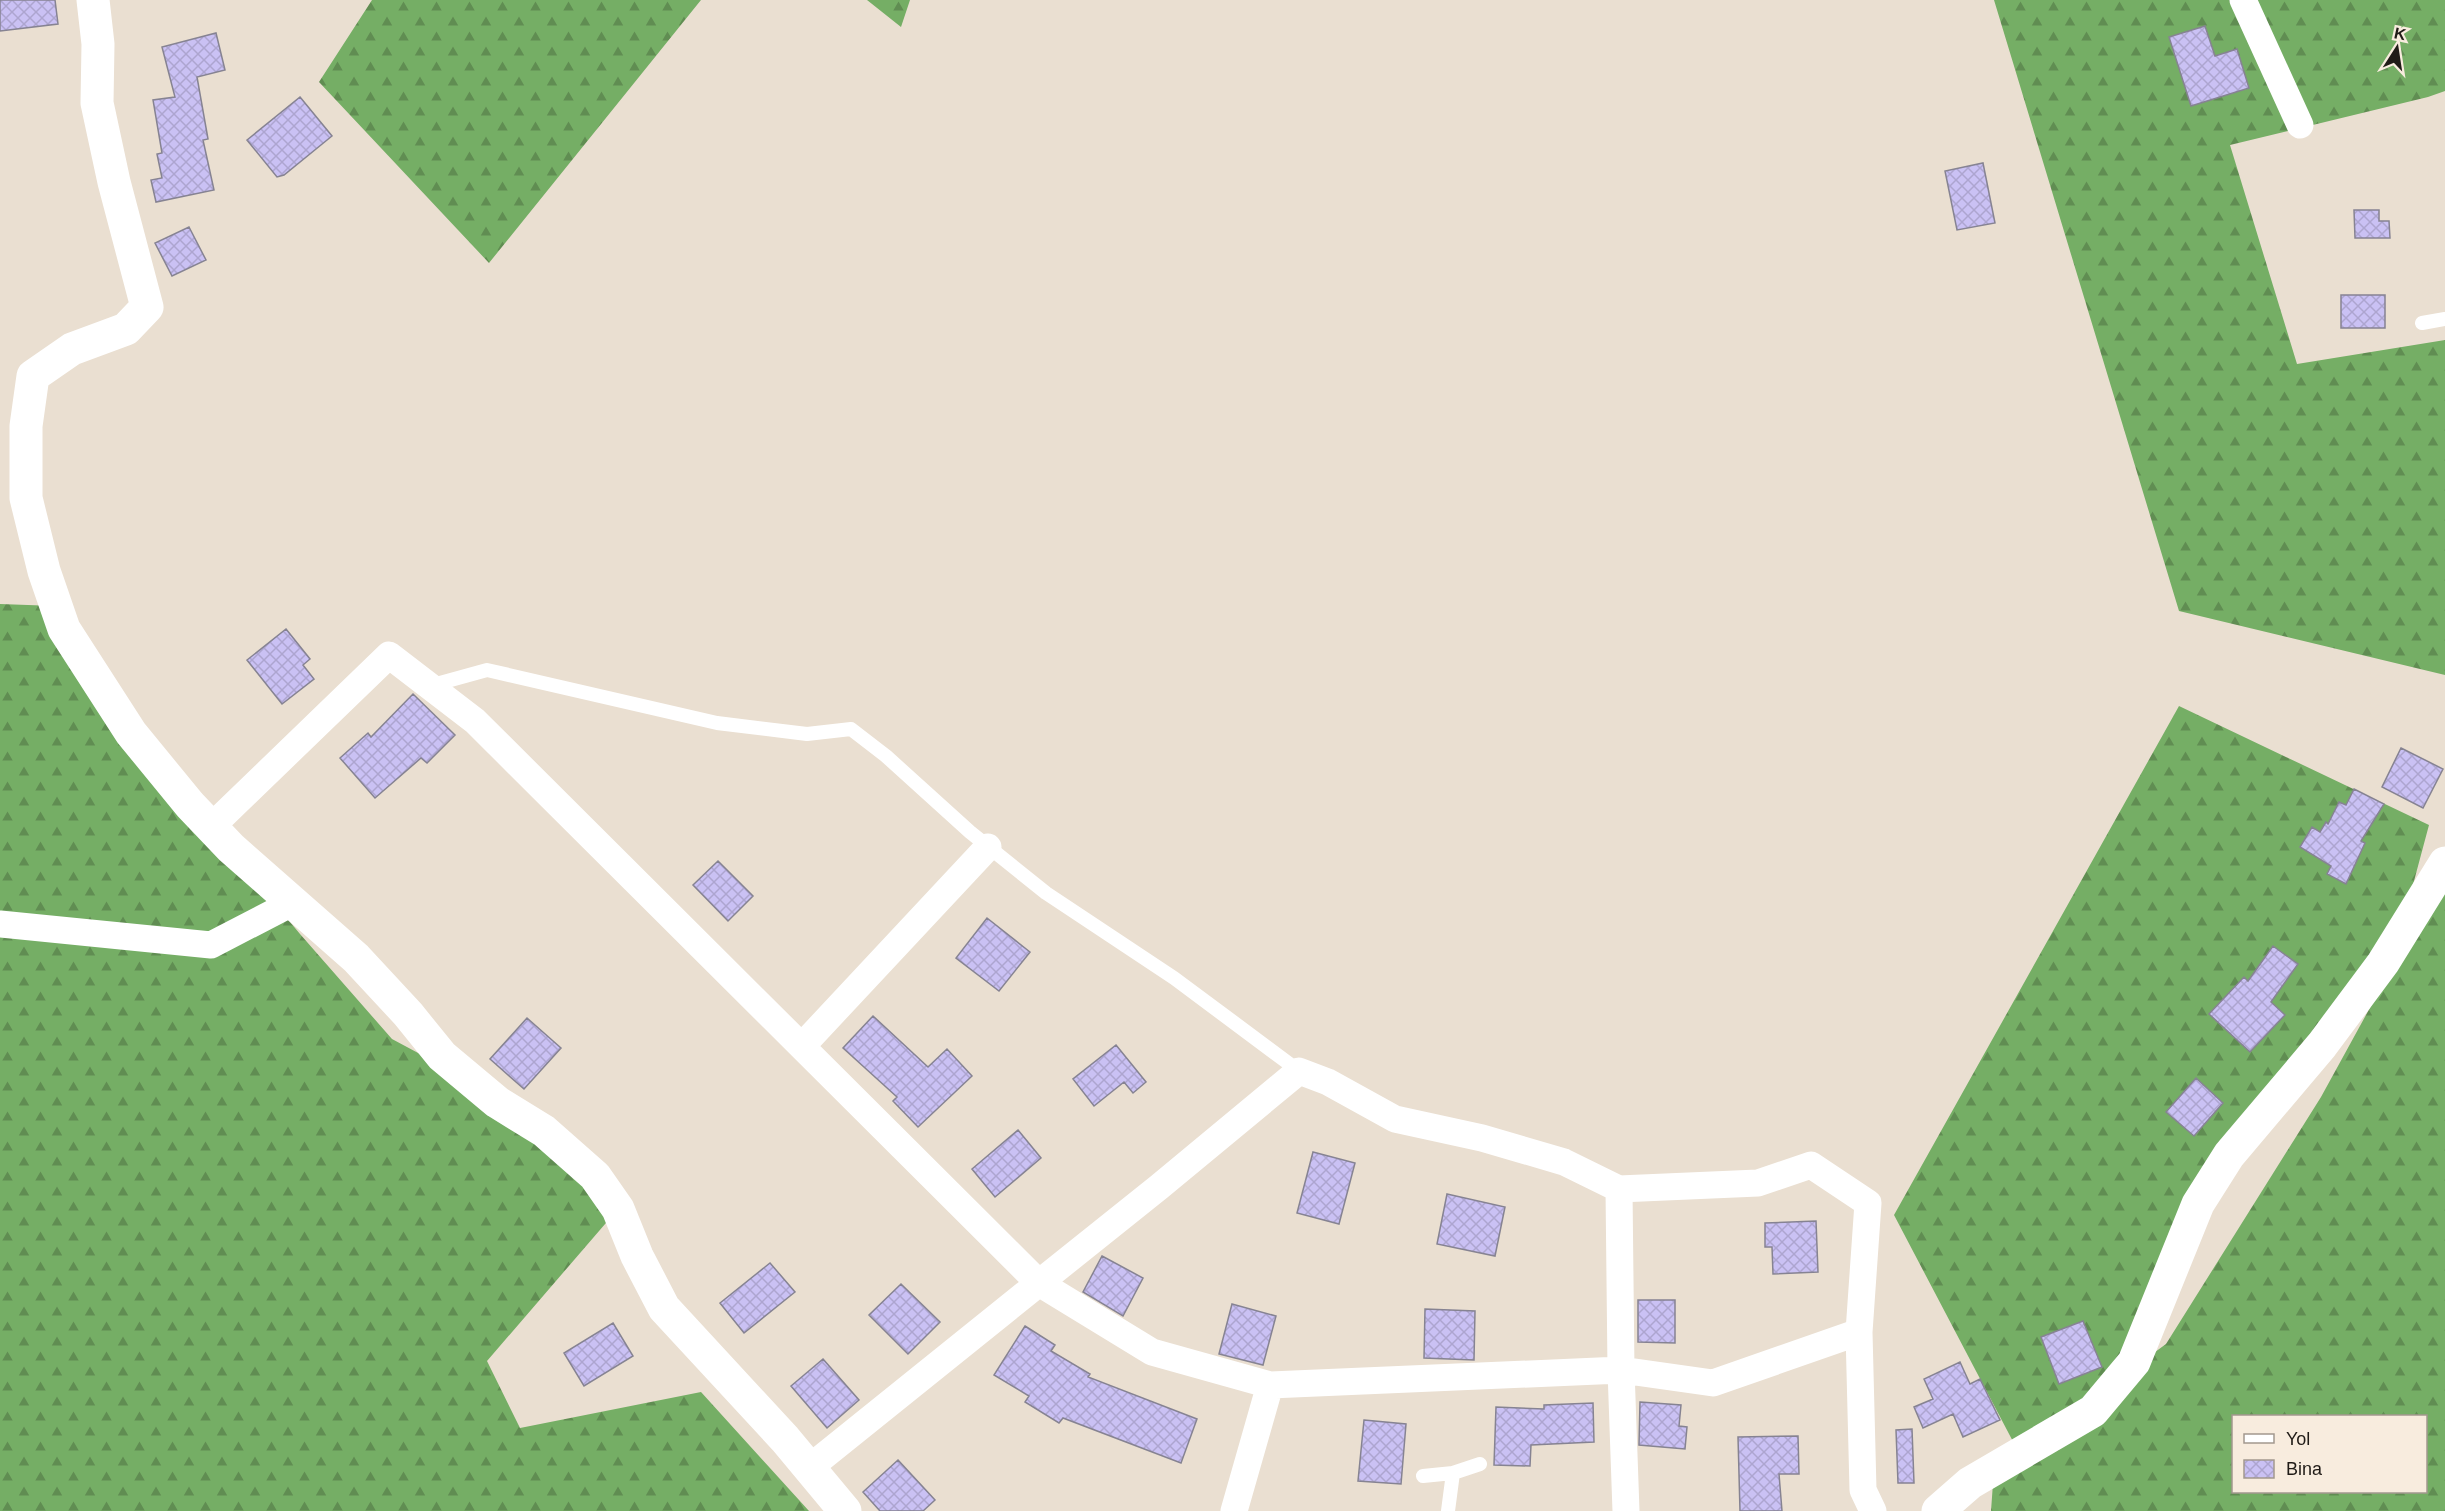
<svg xmlns="http://www.w3.org/2000/svg" width="2445" height="1511" viewBox="0 0 2445 1511" font-family="Arial,sans-serif">
<style>
.forest{fill:url(#forest-firs);fill-rule:evenodd}
.building{fill:url(#building-cross-hatch);stroke:#868392;stroke-width:1.5}
.lines{fill:none;stroke-linecap:round;stroke-linejoin:round}
.lane{stroke:#fff;stroke-width:14}
.street{stroke:#fff;stroke-width:27}
.secondary{stroke:#fff;stroke-width:33}
</style>
<defs>
<pattern id="forest-firs" width="22" height="20" patternUnits="userSpaceOnUse" patternTransform="scale(1.5)"><rect width="22" height="20" fill="#75ae65"/><path d="M5 1l3.5 6h-7zM16 11l3.5 6h-7z" fill="#608d52"/></pattern>
<pattern id="building-cross-hatch" width="8" height="8" patternUnits="userSpaceOnUse" patternTransform="scale(1.5)"><rect width="8" height="8" fill="#cac1f4"/><path d="M0 0l8 8M0 8l8-8" fill="none" stroke="#ada5d0"/></pattern>
</defs>
<rect width="100%" height="100%" fill="#eadfd1"/>
<path class="forest" d="M 372,0 L 701,0 L 489,263 L 319,82 Z
M 867,0 L 910,0 L 901,27 Z
M 1994,0 L 2445,0 L 2445,91 L 2428,97 L 2230,145 L 2297,364 L 2445,340 L 2445,675 L 2179,611 Z
M 0,604 L 56,606 L 211,827 L 300,934 L 392,1039 L 476,1084 L 618,1209 L 487,1361 L 520,1428 L 701,1392 L 809,1511 L 0,1511 Z
M 2179,706 L 2429,825 L 2399,937 L 2213,1179 L 2134,1362 L 2080,1407 L 2166,1344 L 2321,1097 L 2445,871 L 2445,1511 L 1991,1511 L 1994,1469 L 2018,1451 L 1894,1215 ZM 2234,1416 L 2426,1416 L 2426,1492 L 2234,1492 Z"/>
<path class="building" d="M 0,0 L 55,0 L 58,24 L 0,31 Z
M 2205,26 L 2215,56 L 2237,49 L 2249,88 L 2191,106 L 2169,37 Z
M 216,33 L 225,70 L 197,77 L 208,139 L 203,140 L 214,190 L 156,202 L 151,180 L 162,178 L 157,154 L 162,153 L 153,100 L 175,97 L 162,47 Z
M 300,97 L 332,136 L 284,175 L 277,177 L 247,140 Z
M 1983,163 L 1995,223 L 1957,230 L 1945,171 Z
M 2354,210 L 2379,210 L 2379,221 L 2389,221 L 2390,238 L 2355,238 Z
M 189,227 L 206,260 L 172,276 L 155,243 Z
M 2341,295 L 2385,295 L 2385,328 L 2341,328 Z
M 286,629 L 310,659 L 303,665 L 314,679 L 282,704 L 247,660 Z
M 413,694 L 455,735 L 427,763 L 421,758 L 375,798 L 340,758 L 368,733 L 371,737 Z
M 2401,748 L 2443,769 L 2423,808 L 2382,787 Z
M 2354,789 L 2384,804 L 2361,841 L 2365,843 L 2346,884 L 2327,874 L 2331,866 L 2300,847 L 2312,827 L 2320,832 L 2326,822 L 2328,824 L 2339,802 L 2346,805 Z
M 718,861 L 753,896 L 728,921 L 693,885 Z
M 987,918 L 1030,952 L 999,991 L 956,958 Z
M 2273,946 L 2298,964 L 2271,1002 L 2285,1015 L 2250,1052 L 2209,1014 L 2244,977 L 2248,981 Z
M 873,1016 L 928,1067 L 947,1049 L 972,1076 L 918,1127 L 893,1101 L 897,1097 L 843,1048 Z
M 527,1018 L 561,1048 L 524,1089 L 490,1059 Z
M 1116,1045 L 1146,1082 L 1133,1093 L 1124,1082 L 1094,1106 L 1073,1079 Z
M 2196,1078 L 2223,1103 L 2194,1136 L 2166,1112 Z
M 1018,1130 L 1041,1158 L 995,1197 L 972,1169 Z
M 1313,1152 L 1355,1163 L 1339,1224 L 1297,1213 Z
M 1447,1194 L 1505,1207 L 1495,1256 L 1437,1244 Z
M 1816,1221 L 1818,1272 L 1773,1274 L 1772,1247 L 1765,1247 L 1765,1223 Z
M 1102,1256 L 1143,1278 L 1123,1316 L 1083,1292 Z
M 770,1263 L 795,1292 L 744,1333 L 720,1303 Z
M 901,1284 L 940,1322 L 908,1354 L 869,1315 Z
M 1638,1300 L 1675,1300 L 1675,1343 L 1638,1342 Z
M 1232,1304 L 1276,1316 L 1263,1365 L 1219,1354 Z
M 1425,1309 L 1475,1311 L 1474,1360 L 1424,1358 Z
M 2083,1321 L 2102,1367 L 2059,1384 L 2041,1337 Z
M 613,1323 L 633,1356 L 584,1386 L 564,1353 Z
M 1025,1326 L 1055,1345 L 1051,1351 L 1090,1374 L 1088,1377 L 1197,1419 L 1181,1463 L 1063,1418 L 1059,1423 L 1025,1402 L 1029,1396 L 994,1375 Z
M 823,1359 L 859,1400 L 827,1428 L 791,1386 Z
M 1960,1362 L 1970,1384 L 1980,1379 L 2000,1420 L 1963,1437 L 1953,1414 L 1923,1428 L 1914,1407 L 1933,1399 L 1924,1379 Z
M 1640,1402 L 1681,1405 L 1679,1426 L 1687,1427 L 1685,1449 L 1639,1445 Z
M 1593,1403 L 1594,1442 L 1531,1445 L 1530,1466 L 1494,1465 L 1496,1407 L 1544,1409 L 1544,1405 Z
M 1364,1420 L 1406,1424 L 1401,1484 L 1358,1481 Z
M 1912,1429 L 1914,1483 L 1898,1483 L 1896,1430 Z
M 1798,1436 L 1799,1474 L 1779,1474 L 1782,1511 L 1740,1511 L 1738,1437 Z
M 898,1460 L 935,1500 L 923,1511 L 880,1511 L 863,1492 Z"/>
<g class="lines">
<path class="lane" d="M 2422,323 L 2445,319
M 429,686 L 487,670 L 717,723 L 807,734 L 851,729 L 886,756 L 970,832 L 1046,893 L 1174,978 L 1299,1071
M 1423,1476 L 1453,1473 L 1480,1464
M 1448,1511 L 1453,1473"/>
<path class="street" d="M 2243,0 L 2300,125
M 211,827 L 389,655 L 475,721 L 1039,1283 L 809,1468
M 0,924 L 211,945 L 292,903
M 802,1046 L 988,847
M 1811,1165 L 1868,1203 L 1859,1332 L 1713,1383 L 1621,1370 L 1619,1189 L 1758,1183 Z
M 1859,1332 L 1863,1490 L 1873,1511
M 1270,1385 L 1152,1352 L 1039,1283 L 1159,1187 L 1299,1071 L 1328,1082 L 1395,1119 L 1482,1138 L 1564,1162 L 1619,1189
M 1234,1511 L 1270,1385 L 1621,1370 L 1626,1511"/>
<path class="secondary" d="M 93,0 L 98,44 L 97,103 L 114,182 L 147,307 L 126,329 L 72,349 L 33,376 L 26,426 L 26,498 L 44,571 L 64,629 L 131,733 L 190,805 L 231,848 L 356,958 L 408,1014 L 442,1056 L 497,1102 L 544,1131 L 595,1176 L 618,1209 L 637,1256 L 664,1308 L 785,1439 L 845,1511
M 1938,1511 L 1970,1483 L 2093,1411 L 2134,1362 L 2198,1204 L 2229,1155 L 2322,1045 L 2383,963 L 2445,863"/>
</g>
<rect x="2232" y="1415" width="195" height="78" fill="#f8ecde" stroke="#a2988e" stroke-width="1.5"/>
<rect x="2244" y="1434" width="30" height="9" fill="#ffffff" stroke="#a2988e" stroke-width="1.5"/>
<text x="2286" y="1445" font-size="18" fill="#201b17">Yol</text>
<rect x="2244" y="1460" width="30" height="18" fill="url(#building-cross-hatch)" stroke="#a2988e" stroke-width="1.5"/>
<text x="2286" y="1475" font-size="18" fill="#201b17">Bina</text>
<g transform="translate(2397 48) rotate(12)" stroke="#f8ecde" stroke-width="4.5" paint-order="stroke">
<path d="M0-4.5L10 22L0 15L-10 22Z" fill="#201b17"/>
<text y="-9" font-size="16" font-weight="bold" text-anchor="middle" fill="#201b17">K</text>
</g>
</svg>
